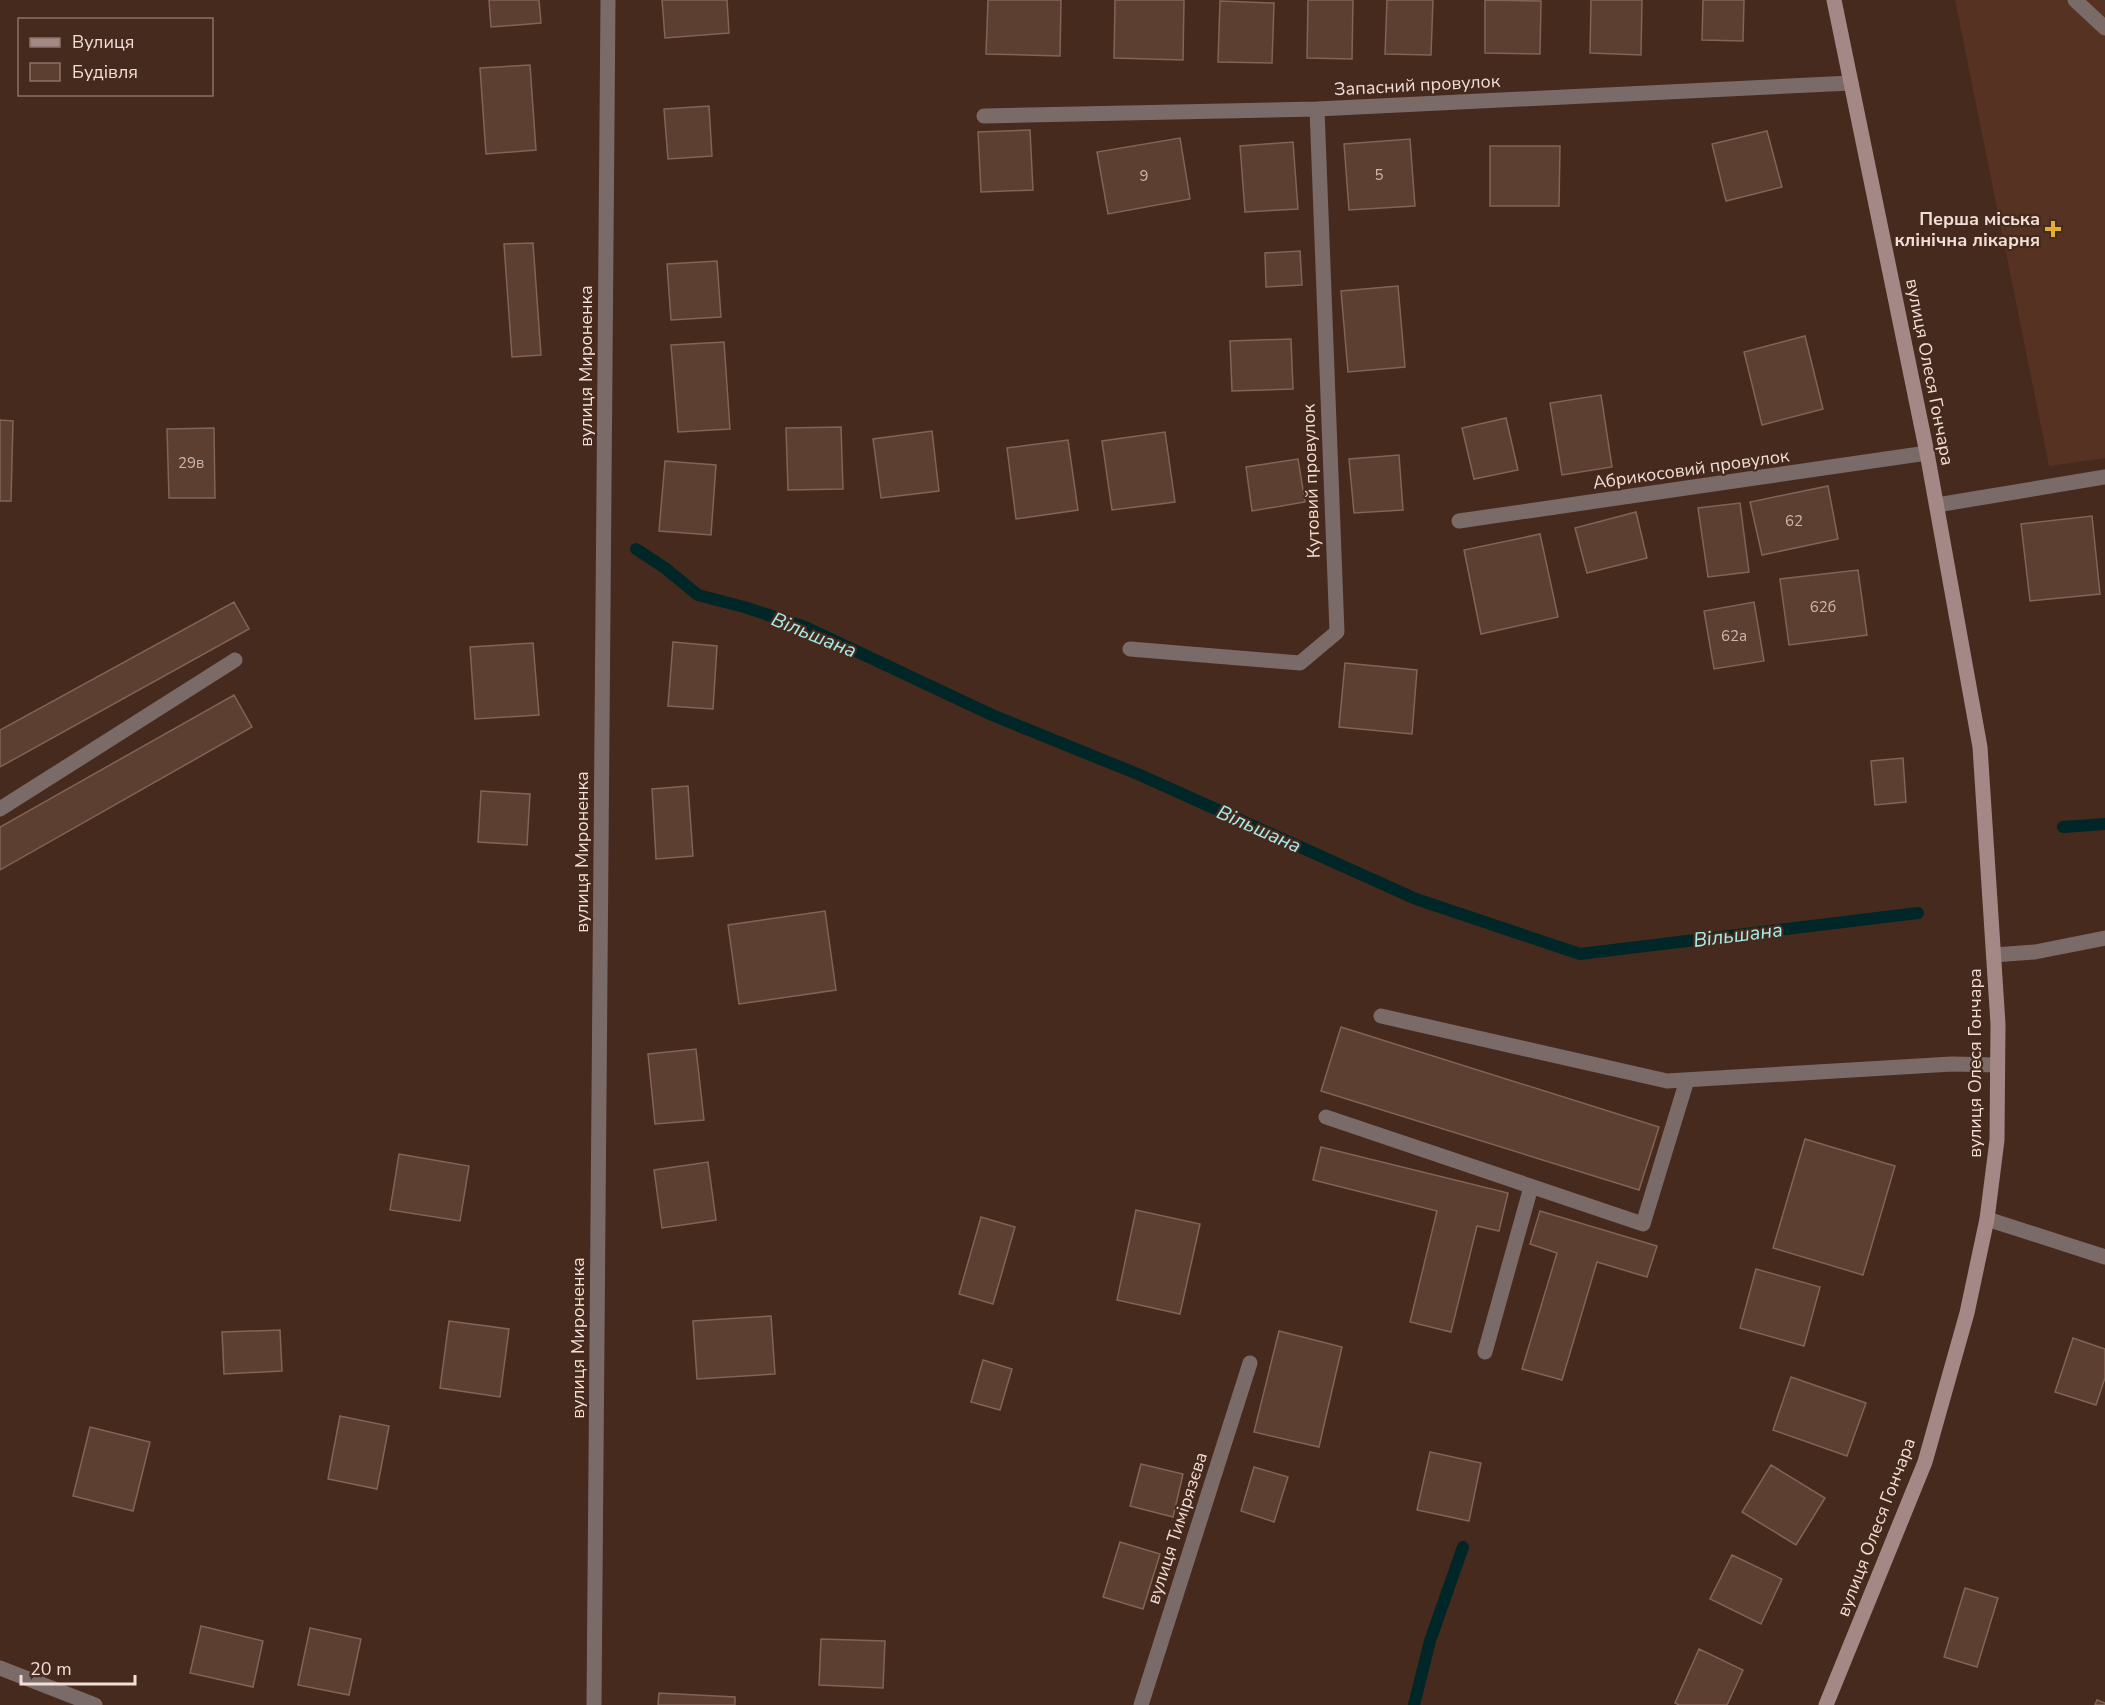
<svg xmlns="http://www.w3.org/2000/svg" width="2105" height="1705" viewBox="0 0 2105 1705" font-family="'Nunito Sans',sans-serif">
<style>
.built{fill:#553222}
.lines{fill:none;stroke-linecap:round;stroke-linejoin:round}
.stream{stroke:#002627;stroke-width:12}
.building{fill:#5d3f32;stroke:#836354;stroke-width:1.5}
.service{stroke:#7a6a68;stroke-width:15}
.minor{stroke:#7a6a68;stroke-width:15}
.secondary{stroke:#a38886;stroke-width:15}
.poi-dot{fill:#e1af34;stroke:#462a1d;stroke-width:2}
.labels{text-anchor:middle;dominant-baseline:central;stroke-width:4.5;stroke-linejoin:round;paint-order:stroke}
.number-label{font-size:15px;fill:#ccb6ad}
.street-label{font-size:18px;fill:#f1ded6;stroke:#462a1d}
.poi-label{font-size:18px;font-weight:bold;fill:#f1ded6;stroke:#462a1d;text-anchor:end}
.water-label{font-size:20px;font-style:italic;fill:#a5eeee;stroke:#462a1d}
</style>
<rect width="100%" height="100%" fill="#462a1d"/>
<path class="built" d="M 1955,0 L 2105,0 L 2105,458 L 2049,466 Z"/>
<g class="lines">
<path class="stream" d="M 636,549 L 665,568 L 698,595 L 744,607 L 805,627 L 992,715 L 1140,775 L 1416,899 L 1580,954 L 1918,913
M 2063,827 L 2105,824
M 1414,1705 L 1430,1641 L 1463,1547"/>
</g>
<path class="building" d="M 489,0 L 539,0 L 541,23 L 491,27 Z
M 662,0 L 727,0 L 729,33 L 665,38 Z
M 988,0 L 1061,0 L 1060,56 L 986,54 Z
M 1115,0 L 1184,0 L 1183,60 L 1114,58 Z
M 1308,0 L 1353,0 L 1352,59 L 1307,58 Z
M 1387,0 L 1433,0 L 1431,55 L 1385,54 Z
M 1485,0 L 1541,1 L 1540,54 L 1485,53 Z
M 1591,0 L 1642,0 L 1641,55 L 1590,53 Z
M 1703,0 L 1744,0 L 1743,41 L 1702,40 Z
M 1220,1 L 1274,3 L 1272,63 L 1218,62 Z
M 530,65 L 536,150 L 486,154 L 480,68 Z
M 709,106 L 712,156 L 668,159 L 664,109 Z
M 1030,130 L 1033,190 L 981,192 L 978,132 Z
M 1767,131 L 1782,187 L 1726,201 L 1712,144 Z
M 1180,138 L 1190,199 L 1108,214 L 1097,152 Z
M 1410,139 L 1415,206 L 1349,210 L 1344,144 Z
M 1293,142 L 1298,209 L 1245,212 L 1240,146 Z
M 1490,146 L 1560,146 L 1559,206 L 1490,206 Z
M 533,243 L 541,355 L 512,357 L 504,244 Z
M 1300,251 L 1302,285 L 1266,287 L 1265,253 Z
M 717,261 L 721,317 L 671,320 L 667,264 Z
M 1398,286 L 1405,367 L 1348,372 L 1341,291 Z
M 1805,336 L 1823,409 L 1762,425 L 1744,352 Z
M 1291,339 L 1293,389 L 1232,391 L 1230,341 Z
M 724,342 L 730,429 L 678,432 L 671,345 Z
M 1601,395 L 1612,467 L 1562,475 L 1550,403 Z
M 1506,418 L 1518,470 L 1474,479 L 1462,428 Z
M 0,420 L 13,421 L 11,501 L 0,501 Z
M 841,427 L 843,489 L 788,490 L 786,428 Z
M 214,428 L 215,498 L 169,498 L 167,429 Z
M 932,431 L 939,491 L 881,498 L 873,439 Z
M 1165,432 L 1175,502 L 1112,510 L 1102,441 Z
M 1068,440 L 1078,510 L 1016,519 L 1007,448 Z
M 1399,455 L 1403,510 L 1354,513 L 1349,459 Z
M 1298,459 L 1305,502 L 1252,511 L 1246,467 Z
M 665,461 L 716,465 L 711,535 L 659,531 Z
M 1828,486 L 1838,539 L 1762,555 L 1750,502 Z
M 1740,503 L 1749,572 L 1708,577 L 1698,508 Z
M 1636,512 L 1647,558 L 1587,573 L 1575,528 Z
M 2092,516 L 2100,594 L 2030,601 L 2021,524 Z
M 1540,534 L 1558,617 L 1481,634 L 1464,550 Z
M 1858,570 L 1867,635 L 1789,645 L 1780,579 Z
M 234,602 L 249,629 L 0,767 L 0,730 Z
M 1754,602 L 1764,661 L 1714,669 L 1704,611 Z
M 673,642 L 717,646 L 713,709 L 668,706 Z
M 533,643 L 539,715 L 475,719 L 470,647 Z
M 1345,663 L 1417,670 L 1412,734 L 1339,727 Z
M 234,695 L 252,727 L 0,870 L 0,827 Z
M 1903,758 L 1906,802 L 1875,805 L 1871,761 Z
M 688,786 L 693,856 L 656,859 L 652,789 Z
M 481,791 L 530,794 L 527,845 L 478,842 Z
M 825,911 L 836,990 L 739,1004 L 728,925 Z
M 1341,1027 L 1659,1127 L 1639,1190 L 1321,1091 Z
M 696,1049 L 704,1120 L 655,1124 L 648,1054 Z
M 1805,1139 L 1895,1166 L 1863,1275 L 1773,1248 Z
M 1321,1147 L 1508,1193 L 1499,1231 L 1477,1226 L 1451,1332 L 1410,1322 L 1437,1211 L 1313,1180 Z
M 399,1154 L 469,1166 L 460,1221 L 390,1210 Z
M 708,1162 L 716,1220 L 662,1228 L 654,1170 Z
M 1136,1210 L 1200,1224 L 1180,1314 L 1117,1300 Z
M 1540,1211 L 1657,1246 L 1647,1277 L 1597,1262 L 1562,1380 L 1522,1369 L 1557,1253 L 1530,1244 Z
M 981,1217 L 1015,1227 L 993,1304 L 959,1294 Z
M 1756,1269 L 1820,1287 L 1804,1346 L 1740,1328 Z
M 771,1316 L 775,1374 L 697,1379 L 693,1321 Z
M 449,1321 L 509,1329 L 500,1397 L 440,1388 Z
M 280,1330 L 282,1371 L 224,1374 L 222,1332 Z
M 1279,1331 L 1342,1347 L 1319,1447 L 1254,1432 Z
M 2073,1338 L 2105,1349 L 2105,1378 L 2096,1405 L 2055,1392 Z
M 983,1360 L 1012,1369 L 1000,1410 L 971,1402 Z
M 1791,1377 L 1866,1403 L 1847,1456 L 1773,1430 Z
M 340,1416 L 389,1426 L 377,1489 L 328,1479 Z
M 90,1427 L 150,1442 L 133,1511 L 73,1496 Z
M 1430,1452 L 1481,1463 L 1469,1521 L 1417,1510 Z
M 1141,1464 L 1183,1474 L 1173,1517 L 1130,1506 Z
M 1771,1465 L 1825,1498 L 1796,1545 L 1742,1512 Z
M 1254,1467 L 1288,1477 L 1274,1522 L 1241,1511 Z
M 1120,1542 L 1160,1554 L 1143,1609 L 1103,1597 Z
M 1732,1555 L 1782,1579 L 1761,1624 L 1710,1599 Z
M 1965,1588 L 1998,1598 L 1977,1667 L 1944,1657 Z
M 201,1626 L 263,1641 L 253,1687 L 190,1673 Z
M 310,1628 L 361,1639 L 349,1695 L 298,1685 Z
M 821,1639 L 885,1641 L 883,1688 L 819,1685 Z
M 1699,1649 L 1743,1670 L 1727,1705 L 1679,1705 L 1675,1703 Z
M 659,1693 L 735,1697 L 735,1705 L 658,1705 Z
M 2097,1700 L 2105,1703 L 2105,1705 L 2095,1705 Z"/>
<g class="lines">
<path class="service" d="M 2075,0 L 2105,28
M 1937,505 L 2105,477
M 0,809 L 235,660
M 1994,955 L 2035,952 L 2105,938
M 1381,1016 L 1667,1081 L 1952,1064 L 1997,1065
M 1326,1117 L 1643,1224 L 1687,1080
M 1485,1352 L 1531,1187"/>
<path class="minor" d="M 984,116 L 1317,109 L 1851,83
M 1459,521 L 1927,453
M 1130,649 L 1300,663 L 1337,632 L 1317,109
M 1987,1219 L 2105,1257
M 0,1668 L 95,1705
M 594,1705 L 608,0
M 1141,1705 L 1250,1363"/>
<path class="secondary" d="M 1826,1705 L 1925,1462 L 1967,1313 L 1987,1219 L 1997,1140 L 1998,1024 L 1980,747 L 1927,453 L 1834,0"/>
</g>
<path class="poi-dot" d="M2050 220h6v6h6v6h-6v6h-6v-6h-6v-6h6z"/>
<g class="labels">
<g class="number-label">
<text x="1379" y="175">5</text>
<text x="1144" y="176">9</text>
<text x="191" y="463">29в</text>
<text x="1794" y="521">62</text>
<text x="1823" y="607">62б</text>
<text x="1734" y="636">62а</text>
</g>
<g class="street-label">
<text transform="translate(1417 85) rotate(-3)">Запасний провулок</text>
<text transform="translate(586 366) rotate(-90)">вулиця Мироненка</text>
<text transform="translate(1930 372) rotate(79)">вулиця Олеся Гончара</text>
<text transform="translate(1691 469) rotate(-8)">Абрикосовий провулок</text>
<text transform="translate(1311 481) rotate(-92)">Кутовий провулок</text>
<text transform="translate(582 852) rotate(-90)">вулиця Мироненка</text>
<text transform="translate(1975 1063) rotate(-90)">вулиця Олеся Гончара</text>
<text transform="translate(578 1338) rotate(-90)">вулиця Мироненка</text>
<text transform="translate(1876 1527) rotate(-69)">вулиця Олеся Гончара</text>
<text transform="translate(1177 1528) rotate(-72)">вулиця Тимірязєва</text>
</g>
<g class="poi-label">
<text x="2040" y="219">Перша міська<tspan x="2040" dy="21">клінічна лікарня</tspan></text>
</g>
<g class="water-label">
<text transform="translate(814 635) rotate(22)">Вільшана</text>
<text transform="translate(1259 829) rotate(24)">Вільшана</text>
<text transform="translate(1738 935) rotate(-7)">Вільшана</text>
</g>
</g>
<rect x="18" y="18" width="195" height="78" fill="#462a1d" stroke="#8a7267" stroke-width="1.5"/>
<rect x="30" y="38" width="30" height="9" fill="#a38886" stroke="#8a7267" stroke-width="1.5"/>
<text x="72" y="48" font-size="18" fill="#f1ded6">Вулиця</text>
<rect x="30" y="63" width="30" height="18" fill="#5d3f32" stroke="#8a7267" stroke-width="1.5"/>
<text x="72" y="78" font-size="18" fill="#f1ded6">Будівля</text>
<path d="M21 1675v9h114v-9" fill="none" stroke="#f1ded6" stroke-width="3"/>
<text x="30" y="1675" font-size="18" fill="#f1ded6" stroke="#462a1d" stroke-width="4.5" paint-order="stroke">20 m</text>
</svg>
